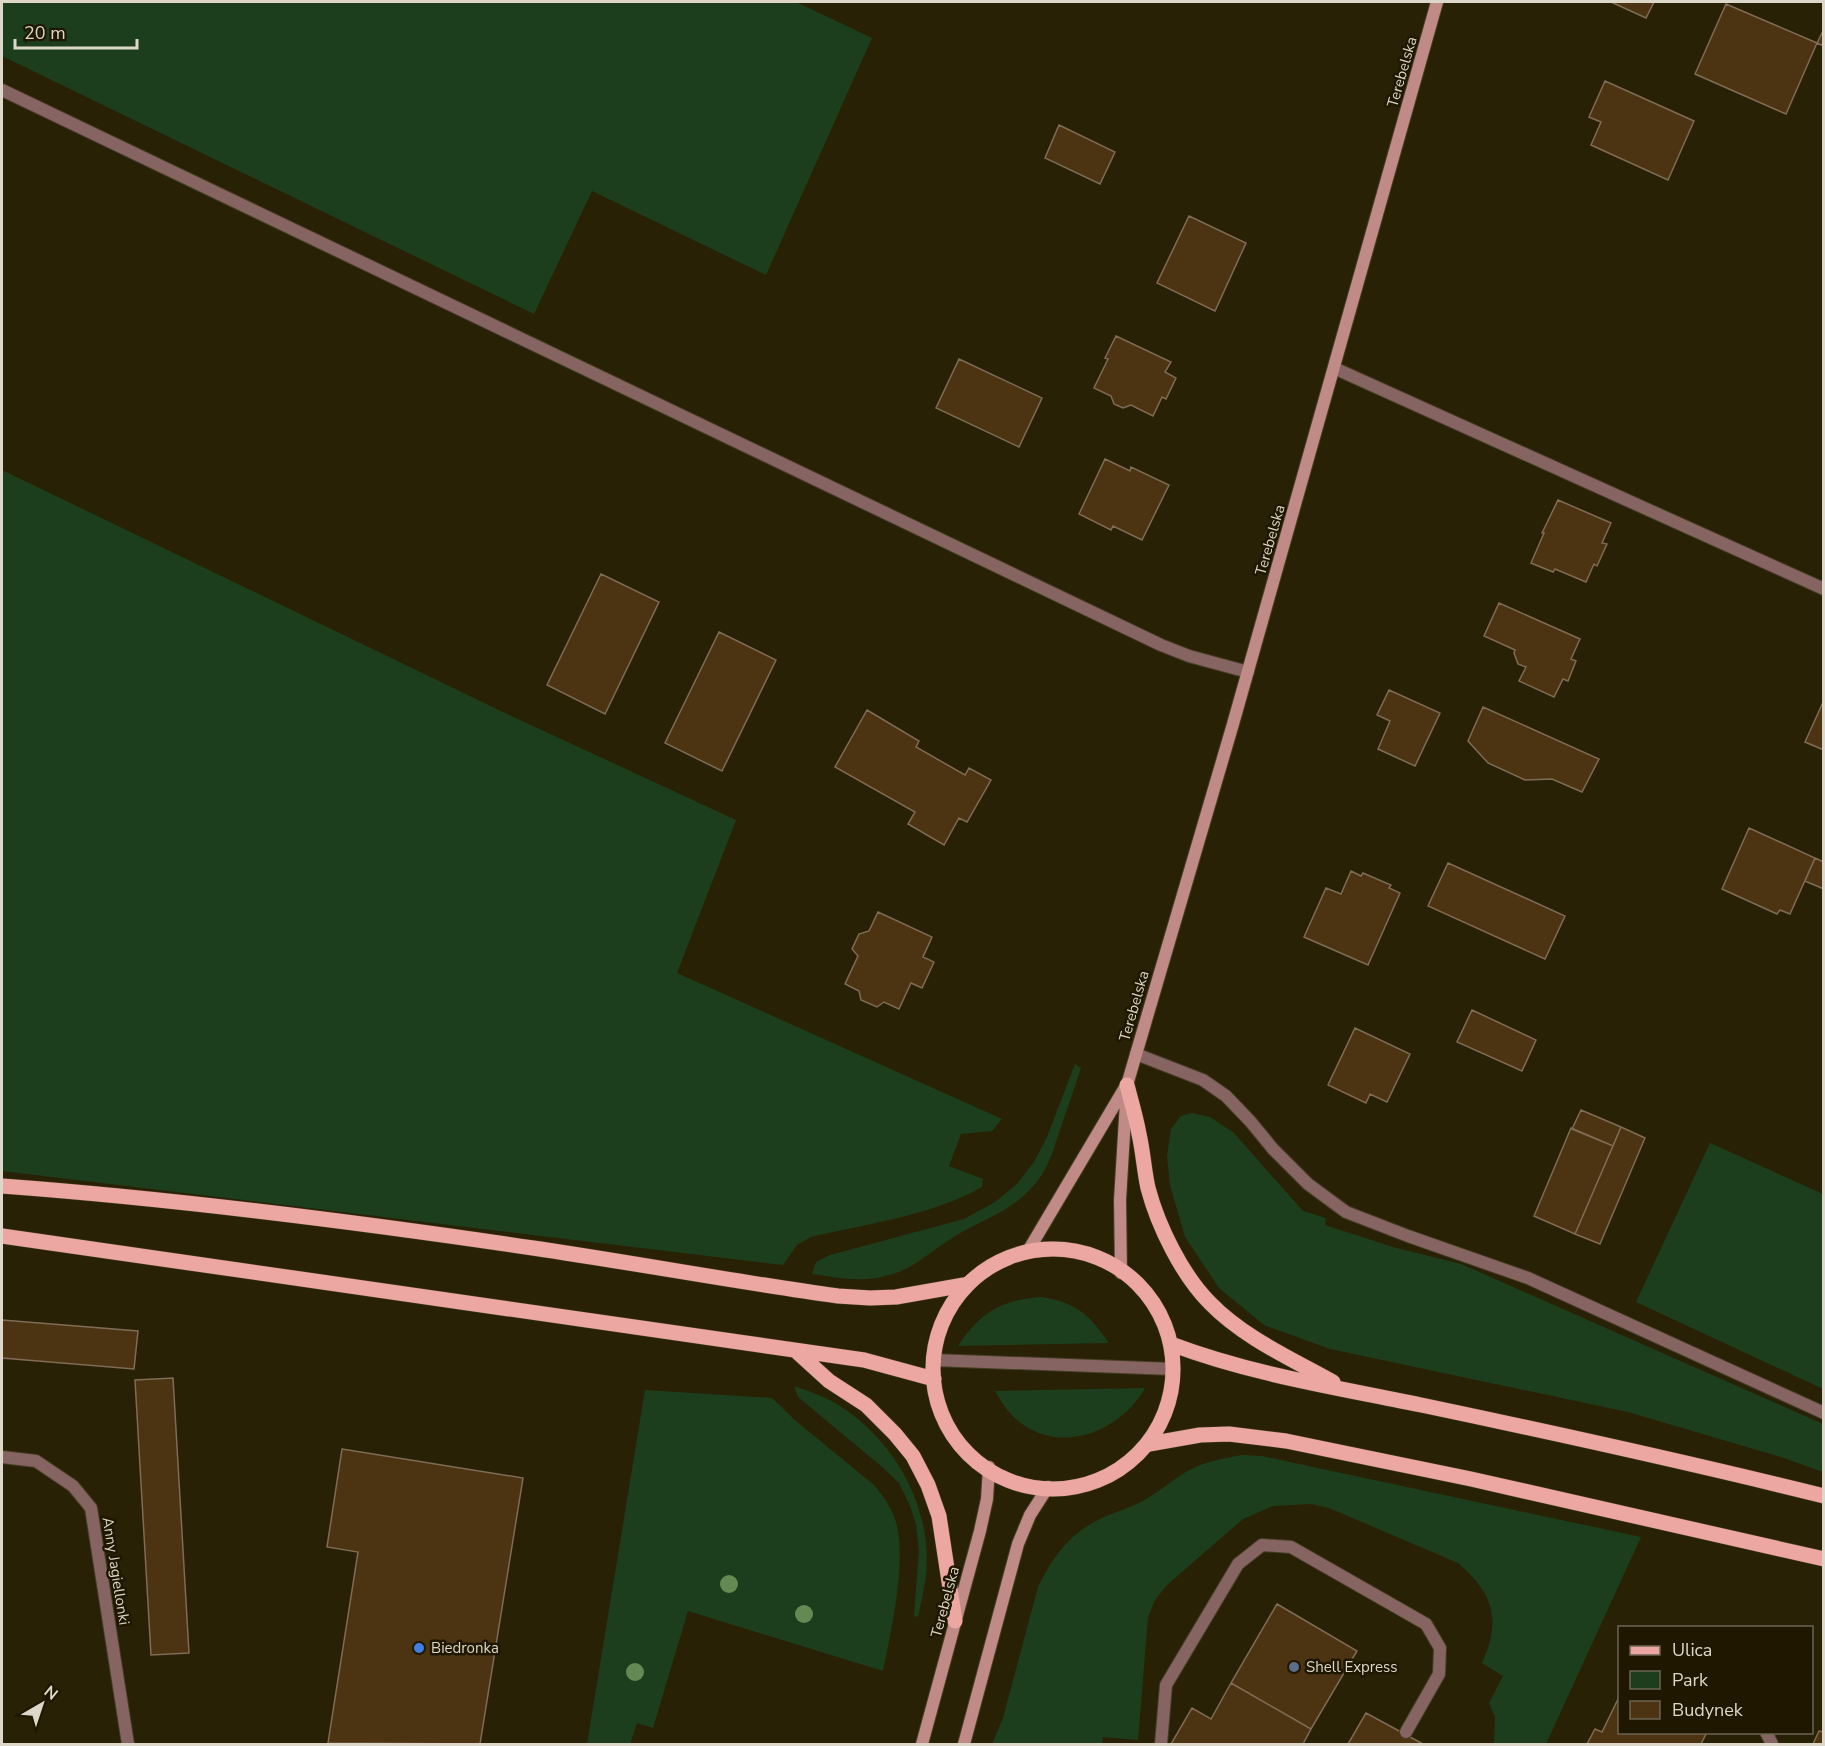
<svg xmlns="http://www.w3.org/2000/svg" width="1825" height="1746" viewBox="0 0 1825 1746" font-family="'Nunito Sans',sans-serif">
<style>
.green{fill:#1d3e1c}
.building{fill:#4c3312;stroke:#7f6c54;stroke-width:1.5}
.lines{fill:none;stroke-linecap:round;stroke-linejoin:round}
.lane-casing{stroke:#463e25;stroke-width:14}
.street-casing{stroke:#463e25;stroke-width:14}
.secondary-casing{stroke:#463e25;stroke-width:14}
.primary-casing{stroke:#463e25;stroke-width:16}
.lane{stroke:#866462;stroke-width:12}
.street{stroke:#866462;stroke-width:12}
.secondary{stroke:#c08a86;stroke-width:12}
.primary{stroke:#eda7a3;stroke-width:15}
.tree{fill:#648952}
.shop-dot{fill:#3f7fe0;stroke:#1f1700;stroke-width:2}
.service-dot{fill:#5c6f8a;stroke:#1f1700;stroke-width:2}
.labels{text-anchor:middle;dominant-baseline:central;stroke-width:5;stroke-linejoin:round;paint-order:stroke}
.street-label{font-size:15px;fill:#dcd7c8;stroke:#1f1700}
.poi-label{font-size:15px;fill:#dcd7c8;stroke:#1f1700;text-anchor:start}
</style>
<rect width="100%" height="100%" fill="#292106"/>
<path class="green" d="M 2,2 L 796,2 L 872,38 L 766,275 L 592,191 L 534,314 L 2,56 Z
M 2,470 L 505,713 L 736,820 L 677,973 L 1002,1119 L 992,1131 L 961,1134 L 949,1166 L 983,1179 L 982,1187 C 933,1215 866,1224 811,1237 L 797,1245 L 783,1265 L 2,1171 Z
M 1075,1064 L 1081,1068 C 1074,1090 1066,1112 1059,1133 C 1054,1147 1050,1163 1041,1176 C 1017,1211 985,1217 952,1238 C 931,1251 914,1269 889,1275 C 863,1283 838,1278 812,1274 L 816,1262 L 830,1255 L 964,1219 L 995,1202 L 1017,1184 L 1034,1162 L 1047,1137 Z
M 1192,1113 L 1210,1117 L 1234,1133 L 1303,1211 L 1326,1218 L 1325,1225 L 1393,1247 L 1461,1264 L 1823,1424 L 1823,1472 L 1781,1457 L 1628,1412 L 1330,1349 L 1264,1325 L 1219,1288 L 1185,1237 L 1170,1185 L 1167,1156 L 1171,1129 L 1181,1116 Z
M 1710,1143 L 1823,1194 L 1823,1389 L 1636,1302 Z
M 1041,1297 C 1075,1302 1089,1314 1109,1343 L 958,1346 C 980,1313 1001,1300 1041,1297 Z
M 794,1386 C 809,1391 823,1396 837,1404 C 894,1439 933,1507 926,1576 C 924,1589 921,1603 918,1617 L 914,1616 L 919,1551 L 916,1524 L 910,1506 L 899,1483 L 881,1466 L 798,1397 Z
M 1145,1388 C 1119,1435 1052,1458 1011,1414 C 1004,1407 1000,1399 995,1391 Z
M 645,1390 L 772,1398 L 796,1421 L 874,1485 C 884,1497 894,1511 897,1526 C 906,1564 891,1632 883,1671 L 688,1611 L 653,1728 L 637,1723 L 630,1744 L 587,1744 Z
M 1242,1455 L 1262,1456 L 1641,1537 L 1546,1744 L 1494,1744 L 1495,1717 L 1489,1703 L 1503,1676 L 1482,1663 C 1502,1620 1493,1593 1458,1563 L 1329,1508 L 1311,1504 L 1273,1506 L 1243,1519 L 1167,1585 L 1155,1600 L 1148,1617 L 1138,1740 L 1103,1737 L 1102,1744 L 992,1744 L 1003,1718 L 1038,1587 C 1052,1557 1071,1532 1102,1518 C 1117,1511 1134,1507 1148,1498 C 1165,1488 1180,1473 1198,1466 C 1212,1460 1227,1458 1242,1455 Z"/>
<path class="building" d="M 1611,2 L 1654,2 L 1646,18 Z
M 1726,4 L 1817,43 L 1786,114 L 1695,74 Z
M 1824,29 L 1824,46 L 1817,43 Z
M 1605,81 L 1694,121 L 1668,180 L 1591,145 L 1601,122 L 1589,117 Z
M 1059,125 L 1115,152 L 1100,184 L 1045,158 Z
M 1189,216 L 1246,243 L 1215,311 L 1157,283 Z
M 1116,336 L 1171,362 L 1165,372 L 1176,378 L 1166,399 L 1162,397 L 1153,416 L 1131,405 L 1123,408 L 1114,404 L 1111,396 L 1094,388 L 1108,359 L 1105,358 Z
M 959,359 L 1042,398 L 1019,447 L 936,408 Z
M 1105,459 L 1130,471 L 1131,467 L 1169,485 L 1142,540 L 1113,526 L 1111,530 L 1079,514 Z
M 1558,500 L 1611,523 L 1602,543 L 1607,544 L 1597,566 L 1594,564 L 1586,582 L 1555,569 L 1553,572 L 1531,563 L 1544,533 L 1542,533 Z
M 601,574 L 659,602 L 605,714 L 547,685 Z
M 1499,603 L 1580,639 L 1571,659 L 1576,661 L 1568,681 L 1563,679 L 1554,697 L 1519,681 L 1526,667 L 1518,664 L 1514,653 L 1515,650 L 1484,636 Z
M 719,632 L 776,660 L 722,771 L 665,743 Z
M 1389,690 L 1440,713 L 1415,766 L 1378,749 L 1390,721 L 1377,715 Z
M 1824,700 L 1824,750 L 1805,742 Z
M 1483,707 L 1599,759 L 1582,792 L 1552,779 L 1525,780 L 1488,763 L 1468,741 Z
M 867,710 L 919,741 L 916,747 L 965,775 L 969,768 L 991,780 L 967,822 L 959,818 L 944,845 L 908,824 L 915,812 L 835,767 Z
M 1749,828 L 1815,858 L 1790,914 L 1780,910 L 1777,914 L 1722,889 Z
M 1815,858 L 1824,862 L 1824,889 L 1805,881 Z
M 1448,863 L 1565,916 L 1545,959 L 1428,906 Z
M 1351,871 L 1361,876 L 1363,873 L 1391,885 L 1389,888 L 1400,893 L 1368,965 L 1304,937 L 1326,888 L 1341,894 Z
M 878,912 L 932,937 L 923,957 L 934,962 L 922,988 L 911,983 L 899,1009 L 884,1002 L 877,1007 L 861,1000 L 859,991 L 845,984 L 858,956 L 852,949 L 859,934 L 869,931 Z
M 1472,1010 L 1536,1040 L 1522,1071 L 1457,1042 Z
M 1355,1028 L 1410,1054 L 1387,1102 L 1370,1094 L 1366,1103 L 1328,1085 Z
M 1581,1110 L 1621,1127 L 1613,1146 L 1572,1129 Z
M 1621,1127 L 1645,1138 L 1600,1244 L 1575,1234 Z
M 1571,1128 L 1613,1146 L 1575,1234 L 1534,1216 Z
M 2,1320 L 138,1331 L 134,1369 L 2,1358 Z
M 173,1378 L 189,1653 L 151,1655 L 135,1380 Z
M 342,1449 L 523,1478 L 480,1744 L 328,1743 L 358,1552 L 327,1547 Z
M 1277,1604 L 1357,1651 L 1311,1729 L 1231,1683 Z
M 1231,1683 L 1311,1729 L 1303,1744 L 1171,1744 L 1192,1708 L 1211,1719 Z
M 1620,1695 L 1620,1732 L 1707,1732 L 1701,1744 L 1587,1744 L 1595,1729 L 1602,1732 Z
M 1366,1713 L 1423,1744 L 1348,1744 Z
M 1819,1731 L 1824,1732 L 1824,1744 L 1813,1744 Z"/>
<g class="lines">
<g class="lane-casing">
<path id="lane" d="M 1334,368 L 1824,589
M 1136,1054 L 1203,1080 L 1226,1096 L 1250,1121 L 1273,1149 L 1308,1184 L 1346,1212 L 1408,1236 L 1528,1278 L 1824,1413
M 934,1360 L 1173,1369
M 1766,1732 L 1772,1744
M 1161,1744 L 1166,1685 L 1238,1564 L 1262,1545 L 1291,1547 L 1426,1624 L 1440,1648 L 1439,1674 L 1406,1732"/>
</g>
<g class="street-casing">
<path id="street" d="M 2,90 L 1161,645 L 1189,656 L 1248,672
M 2,1457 L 36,1461 L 73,1486 L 91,1508 L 128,1744"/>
</g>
<g class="secondary-casing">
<path id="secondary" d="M 1028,1251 L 1124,1089
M 1121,1273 L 1120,1200 L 1127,1085 L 1233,724 L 1437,2
M 922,1744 L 980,1531 L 987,1499 L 989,1467
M 964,1744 L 1018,1544 L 1030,1515 L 1048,1487"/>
</g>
<g class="primary-casing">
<path id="primary" d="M 1127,1085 C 1131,1101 1136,1117 1139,1134 C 1143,1151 1144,1170 1148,1188 C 1158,1226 1182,1275 1210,1303 C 1244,1338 1292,1359 1333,1382
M 2,1186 C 179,1199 357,1222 533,1248 C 635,1263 736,1282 838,1296 L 870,1298 L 896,1297 L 964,1285
M 2,1236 L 864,1360 L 934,1379
M933 1369a120 120 0 1 1 240 0a120 120 0 1 1-240 0Z
M 1171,1344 C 1253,1375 1340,1388 1426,1406 C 1559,1434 1691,1463 1824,1496
M 796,1351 L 829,1381 L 866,1405 L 895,1434 L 913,1456 L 928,1485 L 939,1516 L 955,1621
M 1149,1444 L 1200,1435 L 1229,1434 L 1286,1441 L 1471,1479 L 1824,1559"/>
</g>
<use href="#lane" class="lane"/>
<use href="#street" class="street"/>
<use href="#secondary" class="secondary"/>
<use href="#primary" class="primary"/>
</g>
<g class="tree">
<circle cx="729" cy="1584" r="9"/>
<circle cx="804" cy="1614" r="9"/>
<circle cx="635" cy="1672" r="9"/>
</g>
<circle class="shop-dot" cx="419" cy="1648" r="6"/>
<circle class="service-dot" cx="1294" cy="1667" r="6"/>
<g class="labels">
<g class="street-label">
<text transform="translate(1402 72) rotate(-74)">Terebelska</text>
<text transform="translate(1270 540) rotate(-74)">Terebelska</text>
<text transform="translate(1134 1006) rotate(-74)">Terebelska</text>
<text transform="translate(116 1571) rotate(81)">Anny Jagiellonki</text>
<text transform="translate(945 1602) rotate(-75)">Terebelska</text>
</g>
<g class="poi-label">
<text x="431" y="1648">Biedronka</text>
<text x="1306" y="1667">Shell Express</text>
</g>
</g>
<rect width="1825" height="1746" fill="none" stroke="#dcd7c8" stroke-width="6"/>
<rect x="1618" y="1626" width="195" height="108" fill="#1f1700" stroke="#6b6450" stroke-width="1.5"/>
<rect x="1630" y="1646" width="30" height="9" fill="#eda7a3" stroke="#6b6450" stroke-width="1.5"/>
<text x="1672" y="1656" font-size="18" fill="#dcd7c8">Ulica</text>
<rect x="1630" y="1671" width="30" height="18" fill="#1d3e1c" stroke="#6b6450" stroke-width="1.5"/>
<text x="1672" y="1686" font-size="18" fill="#dcd7c8">Park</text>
<rect x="1630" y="1701" width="30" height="18" fill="#4c3312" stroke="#6b6450" stroke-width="1.5"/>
<text x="1672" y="1716" font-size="18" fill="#dcd7c8">Budynek</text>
<g transform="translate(42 1704) rotate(39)" stroke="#1f1700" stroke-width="4.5" paint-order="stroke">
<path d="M0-4.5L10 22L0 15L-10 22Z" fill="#dcd7c8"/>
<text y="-9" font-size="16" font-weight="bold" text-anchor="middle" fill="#dcd7c8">N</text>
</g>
<path d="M15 39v9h122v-9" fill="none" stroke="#dcd7c8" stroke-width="3"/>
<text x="24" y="39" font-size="18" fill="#dcd7c8" stroke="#1f1700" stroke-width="4.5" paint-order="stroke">20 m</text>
</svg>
